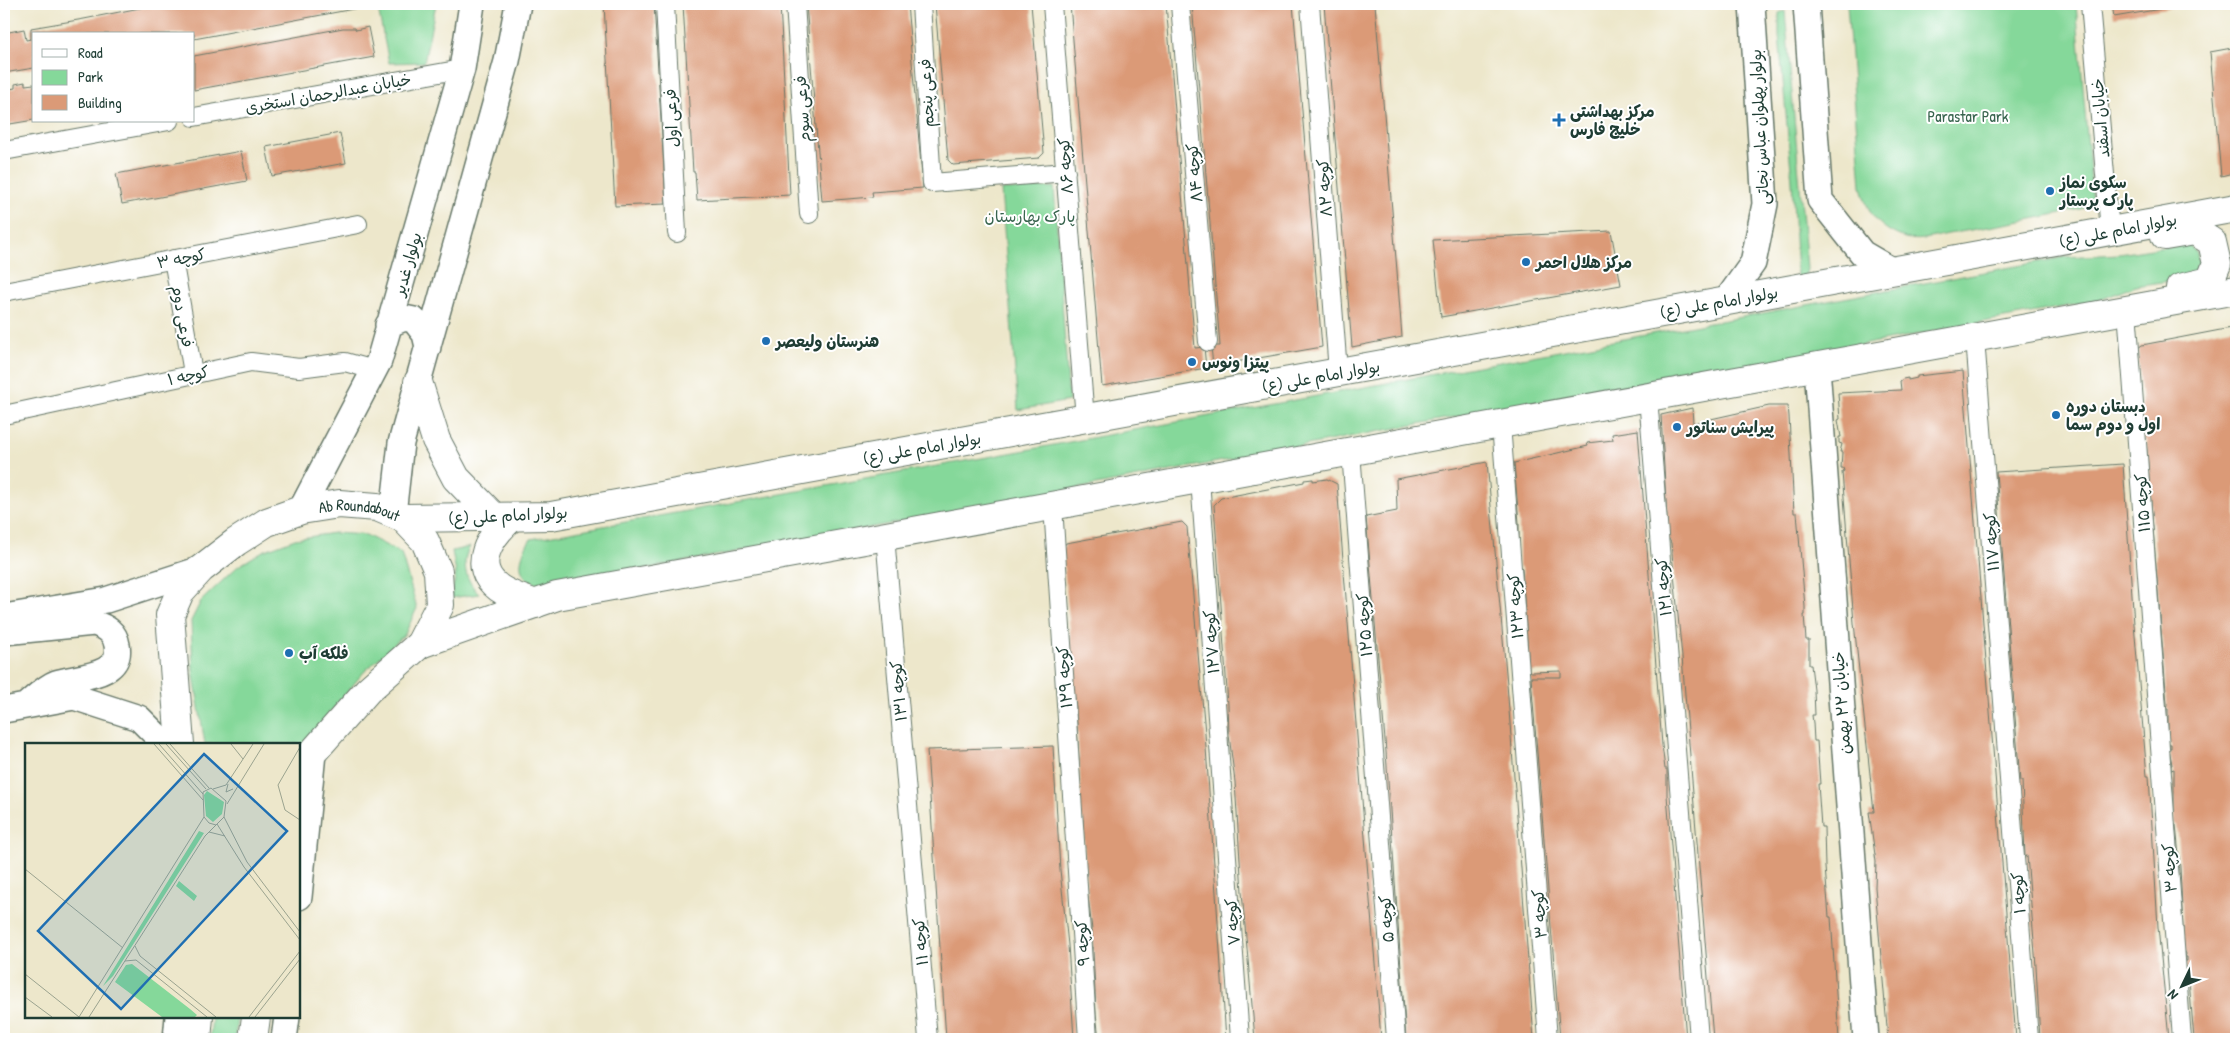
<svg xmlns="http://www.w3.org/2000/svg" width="2240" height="1043" viewBox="0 0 2240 1043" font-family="'Patrick Hand','Playpen Sans Arabic',sans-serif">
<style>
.green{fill:#85d89a;stroke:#528a67}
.building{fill:#db9a77}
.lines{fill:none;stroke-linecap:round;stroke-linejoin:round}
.street-casing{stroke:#677869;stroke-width:20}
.secondary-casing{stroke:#677869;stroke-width:28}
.primary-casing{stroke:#677869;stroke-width:30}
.street{stroke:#fff;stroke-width:18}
.secondary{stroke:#fff;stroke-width:25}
.primary{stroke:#fff;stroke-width:28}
.poi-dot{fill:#1f6fb2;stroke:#fff;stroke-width:2}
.labels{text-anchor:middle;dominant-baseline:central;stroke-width:4;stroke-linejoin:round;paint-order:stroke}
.street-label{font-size:16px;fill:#1f3d34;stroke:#fff}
.poi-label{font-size:16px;font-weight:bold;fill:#1f3d34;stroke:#fff;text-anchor:start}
.park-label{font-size:16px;fill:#38644e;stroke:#fff}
.inset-road{fill:none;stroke:#9ba38f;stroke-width:1}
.view{fill:#1f6fb2;fill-opacity:0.15;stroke:#1f6fb2;stroke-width:2.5}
.inset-edge{fill:none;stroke:#1f3d34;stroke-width:2.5}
</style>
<rect width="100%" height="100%" fill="#fff"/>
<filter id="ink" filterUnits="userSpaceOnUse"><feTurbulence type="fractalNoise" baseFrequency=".02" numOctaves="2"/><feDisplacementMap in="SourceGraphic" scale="10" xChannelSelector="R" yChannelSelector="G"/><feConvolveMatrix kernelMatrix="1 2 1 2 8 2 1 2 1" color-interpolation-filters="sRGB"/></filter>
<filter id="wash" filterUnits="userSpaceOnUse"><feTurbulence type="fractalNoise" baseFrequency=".0096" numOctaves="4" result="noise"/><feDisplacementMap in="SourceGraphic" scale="20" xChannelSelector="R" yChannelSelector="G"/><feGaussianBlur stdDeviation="1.12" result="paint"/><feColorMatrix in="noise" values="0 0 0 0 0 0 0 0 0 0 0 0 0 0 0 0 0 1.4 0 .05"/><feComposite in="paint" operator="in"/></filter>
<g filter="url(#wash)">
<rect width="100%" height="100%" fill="#ede7cb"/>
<path class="green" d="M 377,4 L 436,4 L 424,62 L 389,63 Z
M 1847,4 L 2076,4 L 2093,206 C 2047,217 2000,225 1954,233 C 1939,235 1919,243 1905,238 C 1878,229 1867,212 1861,186 Z
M 1785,11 L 1807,269 L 1805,277 L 1797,276 L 1792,181 L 1779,36 L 1779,13 Z
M 1054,187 L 1069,401 L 1018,410 L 1001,190 Z
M 2185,244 L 2197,252 L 2199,263 L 2194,274 L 2176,280 L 2135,286 L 2100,300 L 1707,374 L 1497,409 L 922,518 L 549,586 C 543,585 535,584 530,581 C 514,571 522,551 531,539 L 1032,449 L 2065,257 L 2119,254 Z
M 334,533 L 366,535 L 401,553 L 417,608 L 405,634 L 363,673 L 299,750 L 299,744 L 205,744 L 193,671 L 191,621 L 201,601 L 237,567 L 263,551 L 295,539 Z
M 470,547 C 460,562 466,581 479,594 L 451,598 L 456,573 L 452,551 Z
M 212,1017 L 237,1017 L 235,1039 L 210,1039 Z"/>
<g id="blocks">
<path class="building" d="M 160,4 L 364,4 L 364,7 L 194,39 L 194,34 L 34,34 L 34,68 L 4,73 L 4,33 L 24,29 L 26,40 L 31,39 L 31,28 L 84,19 Z
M 604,4 L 654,4 L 666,204 L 615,206 Z
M 683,4 L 780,4 L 790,195 L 697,200 L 695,172 L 693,172 Z
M 806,4 L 907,4 L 923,188 L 872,192 L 873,197 L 822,201 Z
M 935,4 L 1031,4 L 1044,153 L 1039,158 L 953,165 L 948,160 Z
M 1070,4 L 1166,4 L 1195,348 L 1204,347 L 1206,368 L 1102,386 Z
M 1192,4 L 1293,4 L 1322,347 L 1213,366 L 1211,346 L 1220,346 Z
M 1324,4 L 1375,4 L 1397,271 L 1402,337 L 1352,347 Z
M 2112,4 L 2184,4 L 2184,5 L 2114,17 Z
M 368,27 L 374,57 L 194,90 L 194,56 L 343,28 L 355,28 L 356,30 Z
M 2232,48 L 2236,97 L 2236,169 L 2233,173 L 2221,176 L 2210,52 Z
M 25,82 L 25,85 L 34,84 L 34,120 L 4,125 L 4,90 L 15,88 L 15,84 Z
M 340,133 L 346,163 L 272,176 L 266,147 Z
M 241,151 L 247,181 L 122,204 L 116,174 Z
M 1611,231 L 1621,285 L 1441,317 L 1433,240 Z
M 2236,327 L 2236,1039 L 2194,1039 L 2188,968 L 2186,968 L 2185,961 L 2187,961 L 2187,957 L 2185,957 L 2186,954 L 2184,950 L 2180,867 L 2176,825 L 2174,825 L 2174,769 L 2171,770 L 2171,765 L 2172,765 L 2169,748 L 2171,748 L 2171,744 L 2169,744 L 2168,738 L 2168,709 L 2166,709 L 2167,704 L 2146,440 L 2144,440 L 2138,348 L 2142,345 Z
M 1963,371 L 2016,1039 L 1888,1039 L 1875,887 L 1876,862 L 1869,812 L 1874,812 L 1854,623 L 1842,472 L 1844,471 L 1843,468 L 1841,468 L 1842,452 L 1840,452 L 1842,444 L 1839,443 L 1839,437 L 1841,437 L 1838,420 L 1840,419 L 1838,393 L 1901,390 L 1900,381 L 1903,379 L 1908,378 L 1908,380 L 1917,378 L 1917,376 Z
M 1769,406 L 1788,406 L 1789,416 L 1794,513 L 1797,513 L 1805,607 L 1805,615 L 1804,615 L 1806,640 L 1809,640 L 1809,665 L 1811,665 L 1814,690 L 1815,715 L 1812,715 L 1813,723 L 1814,741 L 1817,741 L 1820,784 L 1818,784 L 1821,827 L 1824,827 L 1825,867 L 1829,917 L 1831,917 L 1839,1039 L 1713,1039 L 1682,657 L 1671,543 L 1668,537 L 1661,415 L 1692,408 L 1693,423 Z
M 1638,430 L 1662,745 L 1665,769 L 1667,769 L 1667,795 L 1686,1039 L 1560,1039 L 1531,677 L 1561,677 L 1561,671 L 1531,672 L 1529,670 L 1522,568 L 1519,567 L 1519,523 L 1514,463 L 1588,446 L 1587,443 L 1613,440 L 1612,434 Z
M 1487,462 L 1507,684 L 1534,1039 L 1406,1039 L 1386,752 L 1366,517 L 1397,511 L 1396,479 Z
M 2123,464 L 2134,624 L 2147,776 L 2149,776 L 2158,927 L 2169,1039 L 2040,1039 L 2036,966 L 2027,856 L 2025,857 L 2022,781 L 2020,781 L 1996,472 Z
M 1313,479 L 1313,481 L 1327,479 L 1337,484 L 1381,1039 L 1255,1039 L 1242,892 L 1235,782 L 1229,735 L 1228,705 L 1214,505 L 1221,498 L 1304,482 L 1304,480 Z
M 1182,522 L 1187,527 L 1205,733 L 1226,1039 L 1099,1039 L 1096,1013 L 1092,930 L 1085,870 L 1083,819 L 1081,819 L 1079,794 L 1081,794 L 1076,708 L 1071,668 L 1070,629 L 1062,549 L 1066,543 Z
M 1053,746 L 1060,870 L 1068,945 L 1074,1039 L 946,1039 L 927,750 Z"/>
</g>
</g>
<g filter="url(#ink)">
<use href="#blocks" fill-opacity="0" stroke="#677869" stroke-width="1"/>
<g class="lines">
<g class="street-casing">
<path id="street" d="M 665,4 L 677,233
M 795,4 L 809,214
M 921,4 L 932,183 L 1066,172
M 1052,4 L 1085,419
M 1180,4 L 1208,342
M 1310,4 L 1338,372
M 2090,4 L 2110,231
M 194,117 L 462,69
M 4,151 L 169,121
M 173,259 L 193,373
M 4,292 L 358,224
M 2127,310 L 2182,1039
M 1975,338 L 2029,1039
M 1648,397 L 1699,1039
M 4,415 L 251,362 L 299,368 L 345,362 L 374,370
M 1501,424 L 1548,1039
M 1351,452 L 1396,1039
M 1200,479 L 1240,1039
M 1053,506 L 1088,1039
M 885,536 L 928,1039"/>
</g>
<g class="secondary-casing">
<path id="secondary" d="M 1806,4 L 1820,200 L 1862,253 L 1893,271
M 1726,301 L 1753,263 L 1765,204 L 1752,4
M 388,325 L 404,318 L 414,320 L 425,334 L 428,347
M 1817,367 L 1866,1039
M 301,510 L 379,361 L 462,69 L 472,4
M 393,514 L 401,443 L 507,61 L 518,4
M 4,617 L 106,600 L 201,569
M 4,632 L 94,623 C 106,627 115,632 117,645 C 123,678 76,676 56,683 C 45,687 34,699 25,706
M 4,710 L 74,697 L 139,718 L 165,744
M 299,897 L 313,753
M 176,1039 L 178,1017
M 284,1039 L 287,1017"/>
</g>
<g class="primary-casing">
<g id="primary">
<path d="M 2165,236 L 2195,231 L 2212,242 L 2217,264 L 2210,281 L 2180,288"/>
<path d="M 418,382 L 436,440 L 456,478 L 494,517"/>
<path d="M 512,517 C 491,535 469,566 499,588 C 509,595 523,599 535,604"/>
<path d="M 403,518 L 551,516 L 2236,208"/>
<path d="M 420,644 L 557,596 L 2236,290"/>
<path id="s1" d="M 180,744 L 170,615 L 180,592 L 201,569 L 236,542 L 267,522 L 301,510 L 339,504 L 377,507 L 403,518 L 425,541 L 438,571 L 440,605 L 420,644 L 368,690 L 299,768"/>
<path d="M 197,1039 L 199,1017"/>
<path d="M 253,1039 L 256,1017"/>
</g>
</g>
<use href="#street" class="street"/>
<use href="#secondary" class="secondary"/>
<use href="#primary" class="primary"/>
</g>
</g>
<g class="poi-dot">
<path d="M1556.5 112.5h5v5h5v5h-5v5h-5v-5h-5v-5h5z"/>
<circle cx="2050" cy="191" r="5"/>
<circle cx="1526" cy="262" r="5"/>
<circle cx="766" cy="341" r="5"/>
<circle cx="1192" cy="362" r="5"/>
<circle cx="2056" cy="415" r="5"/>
<circle cx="1677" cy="427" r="5"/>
<circle cx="289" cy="653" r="5"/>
</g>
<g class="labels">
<g class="street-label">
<text transform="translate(328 93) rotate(-10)">خیابان عبدالرحمان استخری</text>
<text transform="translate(926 93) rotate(-93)">فرعی پنجم</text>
<text transform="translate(802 109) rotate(-94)">فرعی سوم</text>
<text transform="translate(671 118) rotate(-93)">فرعی اول</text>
<text transform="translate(2100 118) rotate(-95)">خیابان اسفند</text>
<text transform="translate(1759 127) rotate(-93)">بولوار پهلوان عباس نجاتی</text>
<text transform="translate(1065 166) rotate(-94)">کوچه ۸۶</text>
<text transform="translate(1194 173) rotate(-95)">کوچه ۸۴</text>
<text transform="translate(1324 188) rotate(-94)">کوچه ۸۲</text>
<text transform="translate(2118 230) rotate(-11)">بولوار امام علی (ع)</text>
<text transform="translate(181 258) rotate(-11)">کوچه ۳</text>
<text transform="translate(407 264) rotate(-74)">بولوار غدیر</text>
<text transform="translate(1719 302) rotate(-10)">بولوار امام علی (ع)</text>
<text transform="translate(183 316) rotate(80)">فرعی دوم</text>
<text transform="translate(188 375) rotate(-12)">کوچه ۱</text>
<text transform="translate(1321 376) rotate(-10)">بولوار امام علی (ع)</text>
<text transform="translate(922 448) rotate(-10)">بولوار امام علی (ع)</text>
<text transform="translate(2142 503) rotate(-94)">کوچه ۱۱۵</text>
<text stroke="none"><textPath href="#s1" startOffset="362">Ab Roundabout</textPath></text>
<text transform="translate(508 515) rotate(-3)">بولوار امام علی (ع)</text>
<text transform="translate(1991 542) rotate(-94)">کوچه ۱۱۷</text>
<text transform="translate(1663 587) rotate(-95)">کوچه ۱۲۱</text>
<text transform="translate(1515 606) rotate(-94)">کوچه ۱۲۳</text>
<text transform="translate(1364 625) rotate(-94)">کوچه ۱۲۵</text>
<text transform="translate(1211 642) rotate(-94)">کوچه ۱۲۷</text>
<text transform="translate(1064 677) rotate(-94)">کوچه ۱۲۹</text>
<text transform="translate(898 691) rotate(-95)">کوچه ۱۳۱</text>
<text transform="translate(1841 703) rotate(-94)">خیابان ۲۲ بهمن</text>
<text transform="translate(2169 868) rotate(-94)">کوچه ۳</text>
<text transform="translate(2018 893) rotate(-94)">کوچه ۱</text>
<text transform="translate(1539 914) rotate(-94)">کوچه ۳</text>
<text transform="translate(1386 919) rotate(-94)">کوچه ۵</text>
<text transform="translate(1232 922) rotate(-94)">کوچه ۷</text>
<text transform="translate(920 942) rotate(-95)">کوچه ۱۱</text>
<text transform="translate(1082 943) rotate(-94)">کوچه ۹</text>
</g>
<g class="poi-label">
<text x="1570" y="111">مرکز بهداشتی<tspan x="1570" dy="18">خلیج فارس</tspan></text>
<text x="2060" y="182">سکوی نماز<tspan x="2060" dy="18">پارک پرستار</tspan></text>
<text x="1536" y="262">مرکز هلال احمر</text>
<text x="776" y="341">هنرستان ولیعصر</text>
<text x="1202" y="362">پیتزا ونوس</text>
<text x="2066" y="406">دبستان دوره<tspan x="2066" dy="18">اول و دوم سما</tspan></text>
<text x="1687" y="427">پیرایش سناتور</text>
<text x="299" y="653">فلکه آب</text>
</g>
<g class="park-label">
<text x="1968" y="116">Parastar Park</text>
<text x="1030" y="216">پارک بهارستان</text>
</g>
</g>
<g transform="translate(25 743)">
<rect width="275" height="275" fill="#ede7cb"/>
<path d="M 182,48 L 199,59 L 197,71 L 188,79 L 181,73 L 179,52 ZM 174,88 L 179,90 L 88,233 L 78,243 ZM 154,138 L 172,153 L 169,158 L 151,143 ZM 107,221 L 165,266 L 172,272 L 170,274 L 137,274 L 90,239 L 101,222 Z" fill="#85d89a"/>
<path class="inset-road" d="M 129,1 L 178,57M 134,1 L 178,51M 141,1 L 181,46M 145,1 L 184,45M 206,1 L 218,16M 275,4 L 253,42 L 260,67 L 275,77M 203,41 L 201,49 L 208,46M 186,45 L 201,58 L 199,74 L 191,82 L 184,80 L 179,74 L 178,49 ZM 188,46 L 201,42 L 228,1M 202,61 L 239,1M 199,74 L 222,119 L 275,189M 192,81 L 219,124 L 275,197M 184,89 L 200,93M 0,126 L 98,205M 110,203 L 115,213 L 191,274M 100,218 L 111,217 L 182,274M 0,231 L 54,274M 0,254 L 27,274M 54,274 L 179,74M 64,274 L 180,93 L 191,82M 224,274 L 275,208M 230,274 L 275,216"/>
<path class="view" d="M 179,11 L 262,88 L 96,266 L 13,188 Z"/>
<rect width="275" height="275" class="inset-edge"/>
</g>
<rect width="2240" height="1043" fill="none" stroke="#fff" stroke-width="20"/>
<rect x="32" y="32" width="162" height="90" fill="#ffffff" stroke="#a5b1ae"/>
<rect x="42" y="49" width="25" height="8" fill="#ffffff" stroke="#a5b1ae"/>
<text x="78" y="58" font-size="15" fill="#1f3d34">Road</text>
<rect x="42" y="70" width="25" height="15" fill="#85d89a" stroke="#a5b1ae"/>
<text x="78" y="82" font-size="15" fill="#1f3d34">Park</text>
<rect x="42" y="95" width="25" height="15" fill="#db9a77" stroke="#a5b1ae"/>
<text x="78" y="108" font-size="15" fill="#1f3d34">Building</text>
<g transform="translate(2182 986) rotate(227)" stroke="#ffffff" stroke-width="4" paint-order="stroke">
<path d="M0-4L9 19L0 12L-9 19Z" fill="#1f3d34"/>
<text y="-8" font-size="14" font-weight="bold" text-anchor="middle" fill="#1f3d34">N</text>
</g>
</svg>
